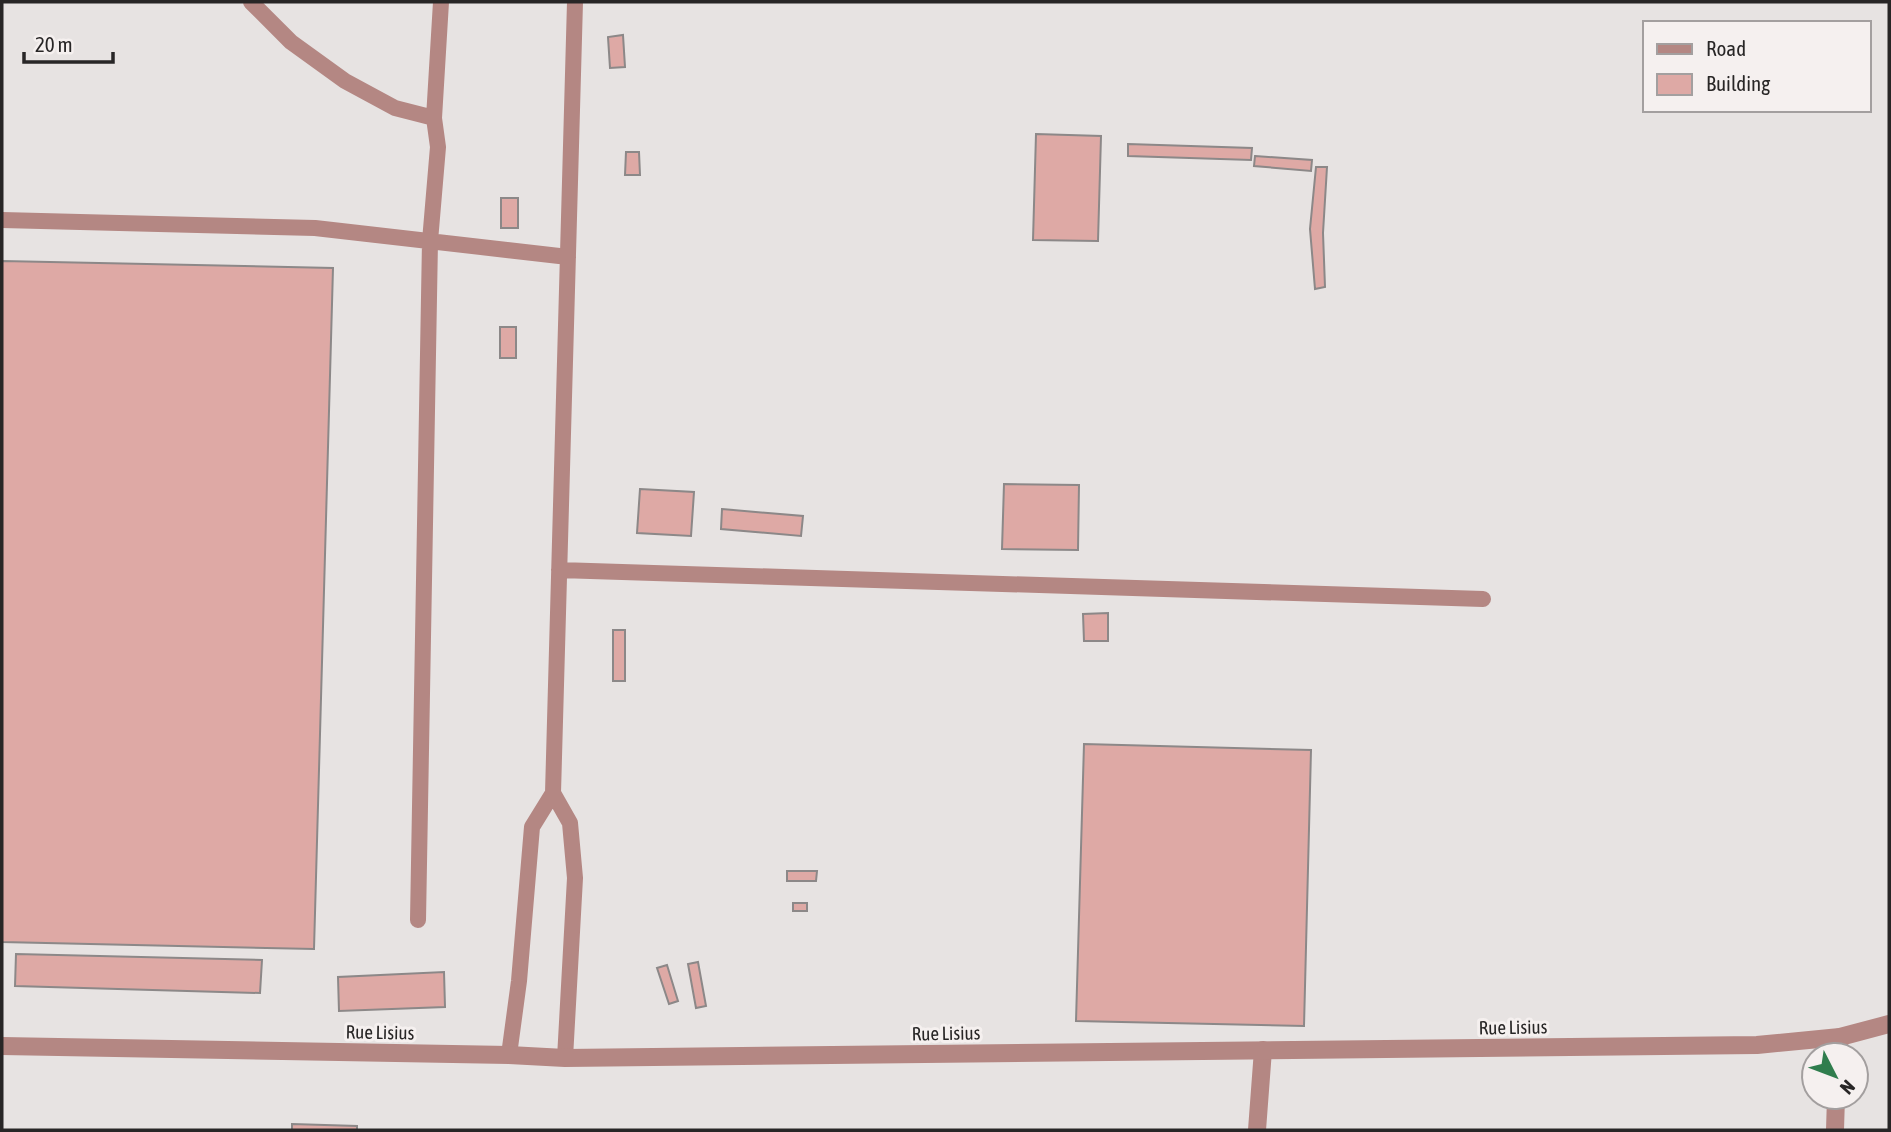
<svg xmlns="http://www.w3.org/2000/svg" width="1891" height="1132" viewBox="0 0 1891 1132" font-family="'Asap Condensed',sans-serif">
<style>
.building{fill:#dea9a5;stroke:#8c8888;stroke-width:2}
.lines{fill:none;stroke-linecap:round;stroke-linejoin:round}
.service{stroke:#b48783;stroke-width:16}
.minor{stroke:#b48783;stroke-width:18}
.tertiary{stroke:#b48783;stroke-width:18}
.labels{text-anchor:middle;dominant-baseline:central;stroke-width:6;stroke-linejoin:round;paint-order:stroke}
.street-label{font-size:19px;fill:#282626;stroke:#f5f0ef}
</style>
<rect width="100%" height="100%" fill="#e7e3e2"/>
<path class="building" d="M 623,35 L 625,67 L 610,68 L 608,37 Z
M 1036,134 L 1101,136 L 1098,241 L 1033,240 Z
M 1128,144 L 1252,148 L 1251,160 L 1128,156 Z
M 626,152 L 639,152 L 640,175 L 625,175 Z
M 1255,156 L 1312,160 L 1311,171 L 1254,166 Z
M 1316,167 L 1327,167 L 1323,233 L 1325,287 L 1315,289 L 1310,229 Z
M 501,198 L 518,198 L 518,228 L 501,228 Z
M 2,261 L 333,268 L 314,949 L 2,942 Z
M 500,327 L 516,327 L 516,358 L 500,358 Z
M 1004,484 L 1079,485 L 1078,550 L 1002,549 Z
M 640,489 L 694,492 L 691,536 L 637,533 Z
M 722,509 L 803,516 L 801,536 L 721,529 Z
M 1108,613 L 1108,641 L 1084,641 L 1083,614 Z
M 613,630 L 625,630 L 625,681 L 613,681 Z
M 1084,744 L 1311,750 L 1304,1026 L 1076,1021 Z
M 787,871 L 817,871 L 816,881 L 787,881 Z
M 793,903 L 807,903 L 807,911 L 793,911 Z
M 16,954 L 262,960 L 260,993 L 15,986 Z
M 698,962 L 706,1006 L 696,1008 L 688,964 Z
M 667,965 L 678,1001 L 669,1004 L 657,968 Z
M 444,972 L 445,1007 L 339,1011 L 338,977 Z
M 292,1124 L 357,1126 L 357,1130 L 292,1130 Z"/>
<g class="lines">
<path class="service" d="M 251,2 L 291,42 L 345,81 L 395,108 L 434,118
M 2,220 L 315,228 L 568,257
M 559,570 L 1483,599
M 418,920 L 430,241 L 438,147 L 434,118 L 441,2
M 509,1055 L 519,981 L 532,827 L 553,793
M 565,1058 L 575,878 L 570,823 L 553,793 L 575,2"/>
<path class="minor" d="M 1838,1055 L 1840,1037
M 1257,1130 L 1263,1050
M 1835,1130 L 1836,1097"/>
<path class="tertiary" d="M 2,1046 L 509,1055 L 565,1058 L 1757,1045 L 1840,1037 L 1889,1024"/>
</g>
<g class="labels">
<g class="street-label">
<text transform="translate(1513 1027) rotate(-1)">Rue Lisius</text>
<text transform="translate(380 1032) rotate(1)">Rue Lisius</text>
<text transform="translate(946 1033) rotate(-1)">Rue Lisius</text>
</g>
</g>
<rect width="1891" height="1132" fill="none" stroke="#282626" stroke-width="7"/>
<rect x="1643" y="21" width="228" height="91" fill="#f5f0ef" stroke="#a39f9f" stroke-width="2"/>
<rect x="1657" y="44" width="35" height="10" fill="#b48783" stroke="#a39f9f" stroke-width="2"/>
<text x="1706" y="56" font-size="21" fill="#282626">Road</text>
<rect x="1657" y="74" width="35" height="21" fill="#dea9a5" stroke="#a39f9f" stroke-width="2"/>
<text x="1706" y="91" font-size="21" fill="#282626">Building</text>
<g transform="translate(1835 1076) rotate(132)"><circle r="33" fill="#f5f0ef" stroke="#a39f9f" stroke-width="2"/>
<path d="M0-5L12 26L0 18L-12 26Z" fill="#2f7d4d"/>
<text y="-10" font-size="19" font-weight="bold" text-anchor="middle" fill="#282626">N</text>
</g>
<path d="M24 52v10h89v-10" fill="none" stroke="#282626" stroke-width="3.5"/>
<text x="35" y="52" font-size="21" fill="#282626" stroke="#f5f0ef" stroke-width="5" paint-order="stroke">20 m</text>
</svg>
